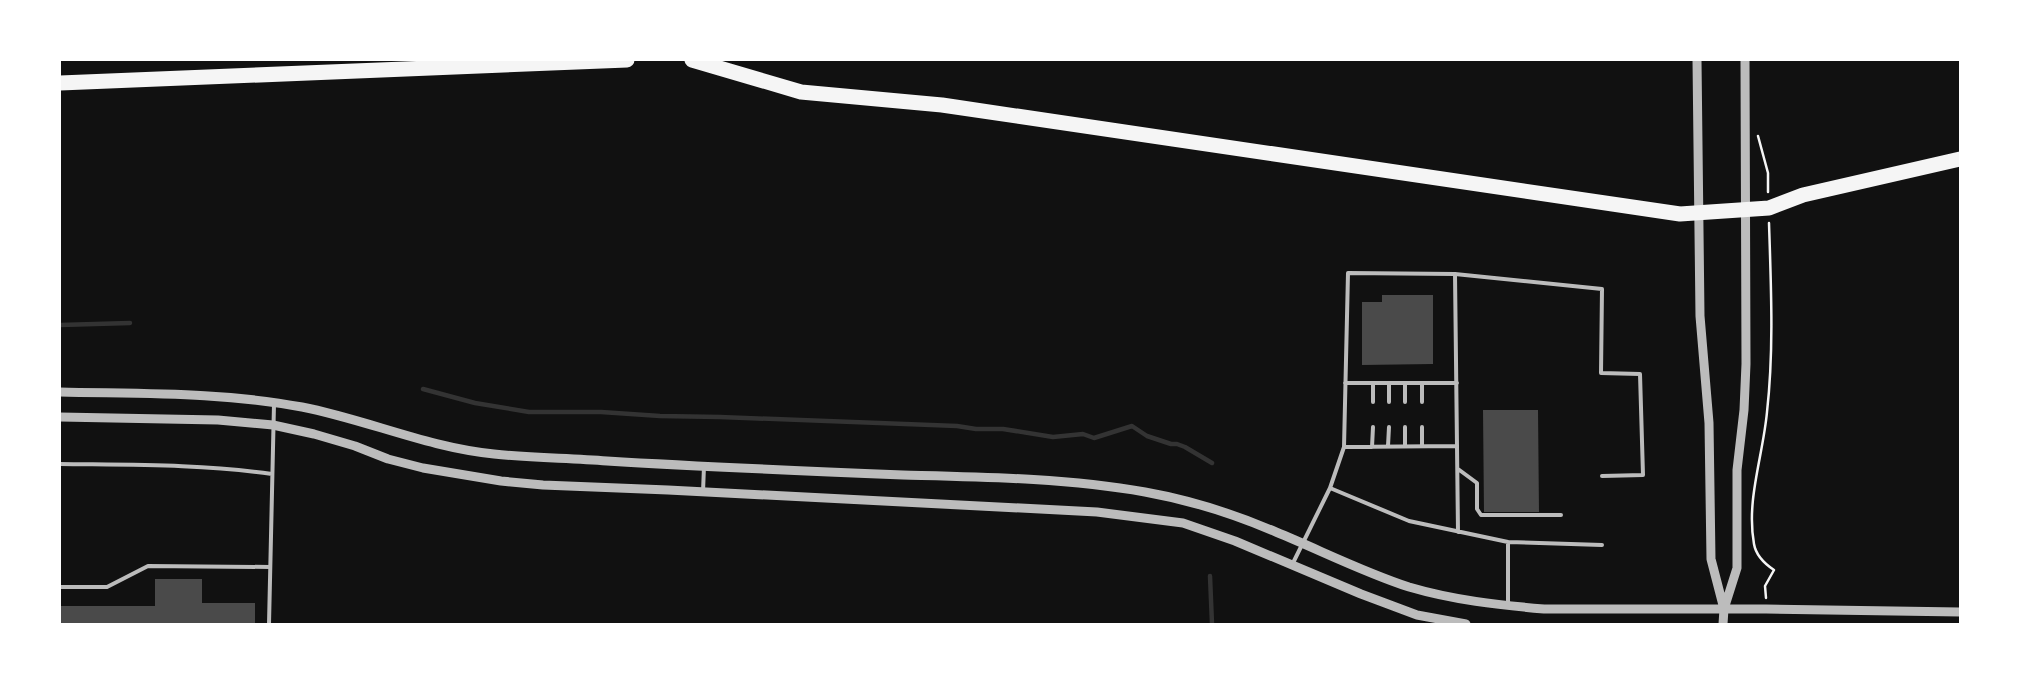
<svg xmlns="http://www.w3.org/2000/svg" width="2020" height="684" viewBox="0 0 2020 684" font-family="'Sofia Sans Condensed',sans-serif">
<style>
.lines{fill:none;stroke-linecap:round;stroke-linejoin:round}
.stream{stroke:#333;stroke-width:4.5}
.building{fill:#4a4a4a}
.path{stroke:#f5f5f5;stroke-width:2.5}
.service{stroke:#bcbcbc;stroke-width:4}
.tertiary{stroke:#bcbcbc;stroke-width:9}
.motorway{stroke:#f5f5f5;stroke-width:15}
</style>
<rect width="100%" height="100%" fill="#111"/>
<g class="lines">
<path class="stream" d="M 60,325 L 130,323
M 423,389 L 475,403 L 529,412 L 601,412 L 660,416 L 720,417 L 957,426 L 976,429 L 1003,429 L 1053,437 L 1083,434 L 1094,438 L 1132,426 L 1147,436 L 1171,444 L 1177,444 L 1185,447 L 1212,463
M 1210,576 L 1212,624"/>
</g>
<path class="building" d="M 1382,295 L 1433,295 L 1433,364 L 1362,365 L 1362,302 L 1382,302 Z
M 1483,410 L 1538,410 L 1539,512 L 1484,512 Z
M 155,579 L 202,579 L 202,603 L 255,603 L 255,624 L 60,624 L 60,606 L 155,606 Z"/>
<g class="lines">
<path class="path" d="M 1758,136 L 1768,173 L 1768,192
M 1766,598 L 1765,586 L 1774,570 C 1765,564 1756,556 1754,544 C 1746,500 1763,456 1767,412 C 1774,350 1771,286 1769,223"/>
<path class="service" d="M 1455,274 L 1602,289 L 1601,373 L 1640,374 L 1643,475 L 1602,476
M 1345,383 L 1457,383
M 1389,383 L 1389,402
M 1405,383 L 1405,402
M 1373,402 L 1373,383
M 1422,402 L 1422,383
M 1405,427 L 1405,446
M 1388,446 L 1389,427
M 1422,446 L 1422,427
M 1344,447 L 1457,446
M 1372,447 L 1373,427
M 60,464 C 131,465 201,464 272,474
M 1458,469 L 1477,483 L 1477,509 L 1481,515 L 1561,515
M 1330,488 L 1344,447 L 1348,273 L 1455,274 L 1458,532
M 703,492 L 704,466
M 1508,542 L 1602,545
M 1292,565 L 1330,488 L 1409,521 L 1508,542 L 1508,604
M 60,587 L 107,587 L 148,566 L 270,567
M 269,624 L 274,404"/>
<path class="tertiary" d="M 1697,60 L 1700,316 L 1709,423 L 1711,559 L 1724,609 L 1723,624
M 60,392 C 141,394 222,392 302,407 C 368,420 426,447 494,454 C 531,458 569,458 607,461 C 706,467 804,471 903,475 C 983,477 1066,478 1145,492 C 1190,500 1234,514 1276,532 C 1320,550 1363,572 1409,587 C 1453,600 1498,605 1544,609 L 1766,609 L 1960,612
M 60,417 L 218,420 L 273,425 L 314,434 L 355,446 L 388,459 L 423,468 L 501,481 L 543,485 L 668,490 L 1097,512 L 1183,523 L 1235,541 L 1361,594 L 1417,615 L 1466,624
M 1724,609 L 1737,568 L 1737,470 L 1744,410 L 1746,364 L 1745,60"/>
<path class="motorway" d="M 692,60 L 801,92 L 942,105 L 1680,214 L 1769,208 L 1803,195 L 1960,159
M 60,83 L 627,60"/>
</g>
<rect width="2020" height="684" fill="none" stroke="#ffffff" stroke-width="122"/>
</svg>
